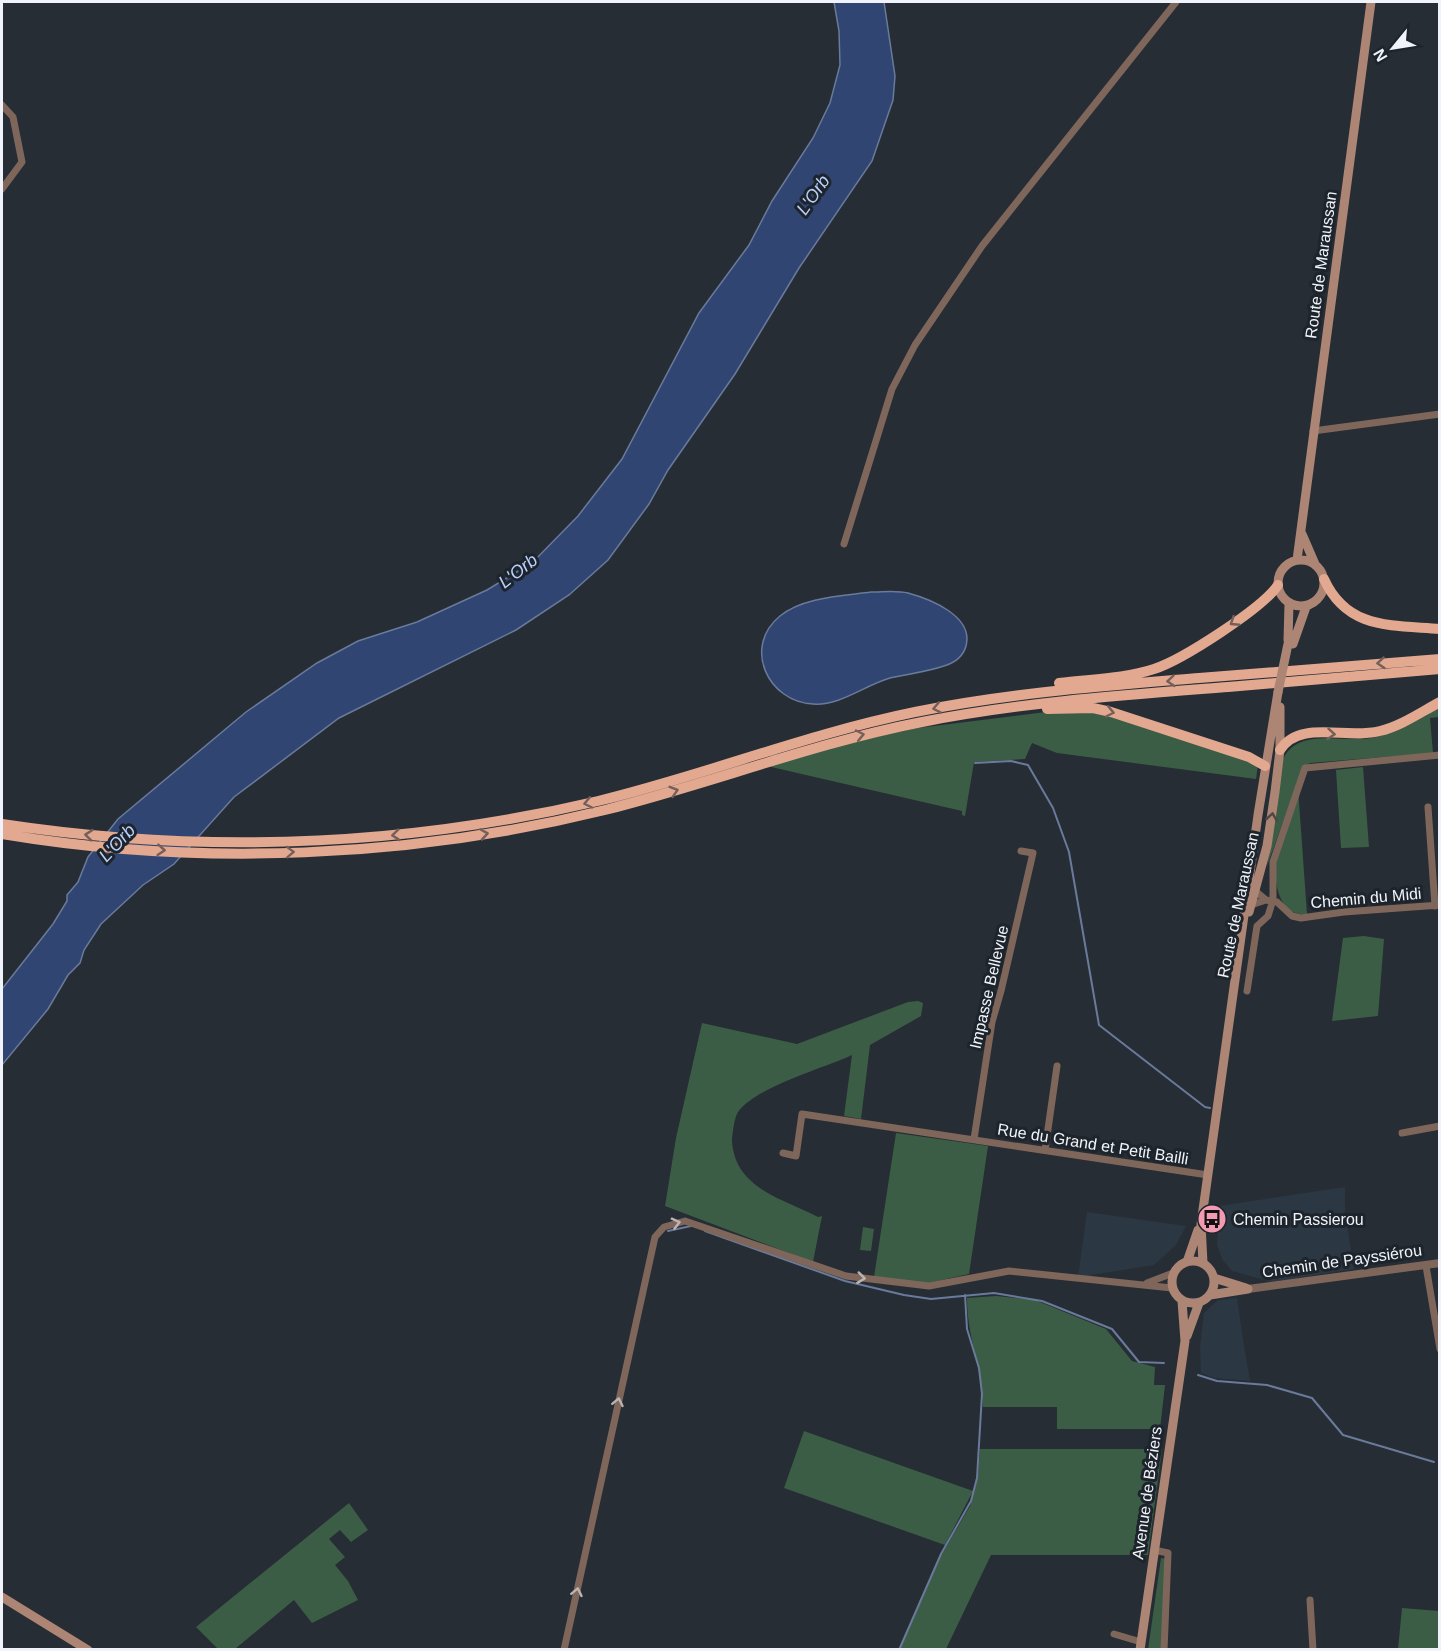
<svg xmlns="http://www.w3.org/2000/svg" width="1441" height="1651" viewBox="0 0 1441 1651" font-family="Arial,sans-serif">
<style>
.built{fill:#2b3743}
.green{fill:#3c5d45}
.water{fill:#304572;stroke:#6a7a9b;stroke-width:1.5}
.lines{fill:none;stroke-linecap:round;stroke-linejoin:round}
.stream{stroke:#6a7a9b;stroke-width:2}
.minor{stroke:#7f665b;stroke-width:7}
.tertiary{stroke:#7f665b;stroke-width:8}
.secondary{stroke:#ad8574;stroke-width:9}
.trunk{stroke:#e2a890;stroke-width:10}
.secondary-bridge{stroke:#ad8574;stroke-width:9}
.oneway{stroke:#765f58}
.oneway2{stroke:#4f4645}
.oneway3{stroke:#bdb4b2}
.labels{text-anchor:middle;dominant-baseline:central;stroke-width:6;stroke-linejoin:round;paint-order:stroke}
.street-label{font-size:16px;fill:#f0f4fa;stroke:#1d242b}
.poi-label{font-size:16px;fill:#f0f4fa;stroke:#1d242b;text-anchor:start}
.water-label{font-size:18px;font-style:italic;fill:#b9cffc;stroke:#1d242b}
</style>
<rect width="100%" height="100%" fill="#262d35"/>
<path class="built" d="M 1345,1187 L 1345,1212 L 1354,1269 L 1272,1282 L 1232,1271 L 1222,1259 L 1217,1245 L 1219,1206 Z
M 1087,1212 L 1186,1226 L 1176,1245 L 1154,1265 L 1091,1275 L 1090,1278 L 1078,1277 Z
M 1237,1298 L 1244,1346 L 1250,1381 L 1215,1378 L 1201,1373 L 1200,1347 L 1204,1313 L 1218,1300 Z"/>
<path class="green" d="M 1439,708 L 1439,717 L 1430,718 L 1433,753 L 1310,763 L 1303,767 L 1267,866 L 1283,759 C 1300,725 1346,745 1376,737 C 1399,732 1419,719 1439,708 Z
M 1054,711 L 1096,712 L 1258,764 L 1256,779 L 1057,753 L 1032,743 L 1025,759 L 974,762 L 965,816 L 962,815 L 962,811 L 767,766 L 869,738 L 918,728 Z
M 1363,767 L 1369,847 L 1341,848 L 1336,770 Z
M 1298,788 L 1307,914 C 1280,917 1275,886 1275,866 Z
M 1364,936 L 1384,939 L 1378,1016 L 1332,1021 L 1343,938 Z
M 918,1001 L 923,1003 L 921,1016 L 870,1045 L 861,1119 L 844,1116 L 852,1055 C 822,1069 756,1087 738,1112 C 734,1119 733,1131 732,1139 C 732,1152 737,1167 747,1177 C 766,1197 794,1204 818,1217 L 822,1216 L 813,1262 L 665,1206 L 676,1138 L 702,1023 L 797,1044 L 908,1002 Z
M 896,1133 L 988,1146 L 969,1274 L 928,1283 L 874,1277 Z
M 863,1227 L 874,1229 L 871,1251 L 860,1250 Z
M 996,1296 L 1035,1300 L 1106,1329 L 1132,1361 L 1155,1367 L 1154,1385 L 1165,1385 L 1160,1429 L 1057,1429 L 1057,1407 L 983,1407 C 982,1369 967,1336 967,1298 Z
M 804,1431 L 973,1491 L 945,1545 L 784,1488 Z
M 980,1449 L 1162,1449 L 1148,1555 L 991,1555 L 946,1649 L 900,1649 L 941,1556 L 970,1506 L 978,1476 Z
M 349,1503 L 368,1530 L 351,1542 L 340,1530 L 329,1539 L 345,1557 L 335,1565 L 348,1581 L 358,1600 L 312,1623 L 294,1600 L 235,1649 L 218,1649 L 196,1627 Z
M 1161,1558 L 1166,1559 L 1162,1649 L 1148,1650 Z
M 1402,1608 L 1439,1611 L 1439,1649 L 1398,1649 Z"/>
<path class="water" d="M 834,2 L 884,2 L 895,76 L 893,100 L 872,161 L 799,268 L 735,374 L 668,470 L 649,504 L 608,560 L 569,595 L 516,630 L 339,718 L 234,797 L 174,864 L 143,885 L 101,924 L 84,950 L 80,963 L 68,975 L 48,1009 L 2,1065 L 2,989 L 53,924 L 67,901 L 67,895 L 78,882 L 88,857 L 118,819 L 246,712 L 317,663 L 358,641 L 417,622 L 487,590 L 533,562 L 578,516 L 622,459 L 699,313 L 749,245 L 772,201 L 813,138 L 830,103 L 840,65 L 839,31 Z
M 871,592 C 883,592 896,590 908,593 C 930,599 974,616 966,646 C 963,657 954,663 944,666 C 926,672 908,674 890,678 C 865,685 840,706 813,704 C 768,702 742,647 780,616 C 803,597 842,596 871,592 Z"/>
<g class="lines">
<path class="stream" d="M 975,763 L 1011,761 L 1028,765 L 1053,808 L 1069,852 L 1099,1025 L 1205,1107 L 1210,1108
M 668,1231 L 691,1226
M 705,1231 L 845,1281 L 904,1295 L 931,1299 L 994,1293 L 1042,1301 L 1112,1329 L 1139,1362 L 1164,1363
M 1198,1375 L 1217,1381 L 1267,1385 L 1312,1398 L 1343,1435 L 1434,1462
M 899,1650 L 941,1554 L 971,1501 L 977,1478 L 982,1394 L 979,1368 L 967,1329 L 965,1295"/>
<path class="minor" d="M 2,105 L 13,117 L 22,162 L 2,189
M 1313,431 L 1440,414
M 844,544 L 892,389 L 915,345 L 982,246 L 1176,2
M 1428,807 L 1435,906
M 1266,900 L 1277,902 L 1292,916 L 1301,918 L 1344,912 L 1440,905
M 1251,905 L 1266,900 L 1254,890
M 1247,991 L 1257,926 L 1268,916 L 1273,900 L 1273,862 L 1305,768 L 1440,755
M 1402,1133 L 1440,1126
M 974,1139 L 992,1022 L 1001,991 L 1033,853 L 1021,851
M 1045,1150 L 1057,1066
M 783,1153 L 796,1156 L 802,1114 L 1208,1175
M 1426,1266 L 1440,1349
M 1147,1283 L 1173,1273
M 1154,1550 L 1168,1553 L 1164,1650
M 1310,1600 L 1313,1650
M 1114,1634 L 1141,1642
M 564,1650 L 655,1237 L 664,1227 L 685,1221 L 846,1276 L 929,1286 L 1009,1271 L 1172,1288"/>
<path class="tertiary" d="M 1248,1289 L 1440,1263"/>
<path class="secondary" d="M 1302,534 L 1315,564
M1278 583a23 23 0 1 1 46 0a23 23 0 1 1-46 0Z
M 1297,560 L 1371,2
M 1288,640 L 1289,604
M 1293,644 L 1306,607
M 1249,912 L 1267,846 L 1275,792 L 1280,750 L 1280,707
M1172 1282a21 21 0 1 1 42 0a21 21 0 1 1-42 0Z
M 1187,1262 L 1198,1230
M 1203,1263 L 1201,1224 L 1258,815 L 1278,692
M 1214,1278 L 1246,1288
M 1210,1295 L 1248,1289
M 1187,1336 L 1199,1303
M 2,1597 L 88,1650
M 1140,1650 L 1185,1341 L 1182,1301"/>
<path class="trunk" d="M 1324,579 C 1347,630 1392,625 1440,629
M 1059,683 C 1090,679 1124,679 1154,669 C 1182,660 1263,608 1278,585
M 1047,709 L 1093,708 L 1111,712 L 1249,757 L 1265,766
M 1280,750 C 1300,719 1346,740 1380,731 C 1401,726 1421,712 1440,702
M 2,824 C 200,854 402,847 598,801 C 705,775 807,734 915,712 C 1009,693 1104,686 1199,678 C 1279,672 1359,665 1440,659
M 2,834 C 200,867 410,858 605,810 C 712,783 814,743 922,722 C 1023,702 1126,695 1228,687 C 1298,681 1369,675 1440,669"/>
<path class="secondary-bridge" d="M 1278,692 L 1288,644"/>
</g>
<defs><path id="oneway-chevron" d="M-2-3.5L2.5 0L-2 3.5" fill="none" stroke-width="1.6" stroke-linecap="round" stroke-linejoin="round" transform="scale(1.5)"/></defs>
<g class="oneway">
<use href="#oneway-chevron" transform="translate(1234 622) rotate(147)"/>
<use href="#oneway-chevron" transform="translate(1381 663) rotate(175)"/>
<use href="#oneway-chevron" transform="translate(1171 681) rotate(175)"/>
<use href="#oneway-chevron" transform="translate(937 708) rotate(169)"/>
<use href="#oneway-chevron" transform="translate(1110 712) rotate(12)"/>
<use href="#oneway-chevron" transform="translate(1331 734) rotate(5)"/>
<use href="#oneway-chevron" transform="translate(860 735) rotate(-12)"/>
<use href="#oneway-chevron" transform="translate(674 791) rotate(-17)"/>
<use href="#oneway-chevron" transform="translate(588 803) rotate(168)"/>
<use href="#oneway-chevron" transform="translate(484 834) rotate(-9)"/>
<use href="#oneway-chevron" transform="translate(89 835) rotate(-174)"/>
<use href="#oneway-chevron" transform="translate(396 835) rotate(174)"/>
<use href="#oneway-chevron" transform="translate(161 850) rotate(4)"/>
<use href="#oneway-chevron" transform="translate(290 852) rotate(-2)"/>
</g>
<use class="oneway2" href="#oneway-chevron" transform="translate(1272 817) rotate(-81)"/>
<g class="oneway3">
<use href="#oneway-chevron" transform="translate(676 1223) rotate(-15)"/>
<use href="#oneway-chevron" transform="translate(861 1278) rotate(7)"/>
<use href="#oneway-chevron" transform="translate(618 1402) rotate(-78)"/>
<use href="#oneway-chevron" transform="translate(577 1592) rotate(-78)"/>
</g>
<defs>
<g id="bus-disc" transform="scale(1.5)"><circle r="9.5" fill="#f19ab1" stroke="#1d242b"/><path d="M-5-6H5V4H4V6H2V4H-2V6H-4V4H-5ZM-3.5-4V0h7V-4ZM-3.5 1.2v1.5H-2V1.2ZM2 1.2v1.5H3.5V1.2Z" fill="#111"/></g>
</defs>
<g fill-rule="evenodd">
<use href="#bus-disc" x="1212" y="1219"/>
</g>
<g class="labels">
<g class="street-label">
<text transform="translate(1321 265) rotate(-82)">Route de Maraussan</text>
<text transform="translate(1366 898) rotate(-5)">Chemin du Midi</text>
<text transform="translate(1238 905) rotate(-78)">Route de Maraussan</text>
<text transform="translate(989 987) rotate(-77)">Impasse Bellevue</text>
<text transform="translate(1093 1144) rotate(9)">Rue du Grand et Petit Bailli</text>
<text transform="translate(1342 1261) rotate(-8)">Chemin de Payssiérou</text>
<text transform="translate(1147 1493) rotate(-82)">Avenue de Béziers</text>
</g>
<g class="poi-label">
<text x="1233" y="1219">Chemin Passierou</text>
</g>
<g class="water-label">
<text transform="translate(813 195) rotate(-55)">L'Orb</text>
<text transform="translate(518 571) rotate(-38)">L'Orb</text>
<text transform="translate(117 843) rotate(-47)">L'Orb</text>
</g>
</g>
<rect width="1441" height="1651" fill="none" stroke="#f0f4fa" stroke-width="6"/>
<g transform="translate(1393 48) rotate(240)" stroke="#1d242b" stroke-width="4.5" paint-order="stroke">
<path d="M0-4.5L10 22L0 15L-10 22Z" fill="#f0f4fa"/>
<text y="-9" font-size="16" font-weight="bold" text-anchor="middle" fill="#f0f4fa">N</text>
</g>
</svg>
